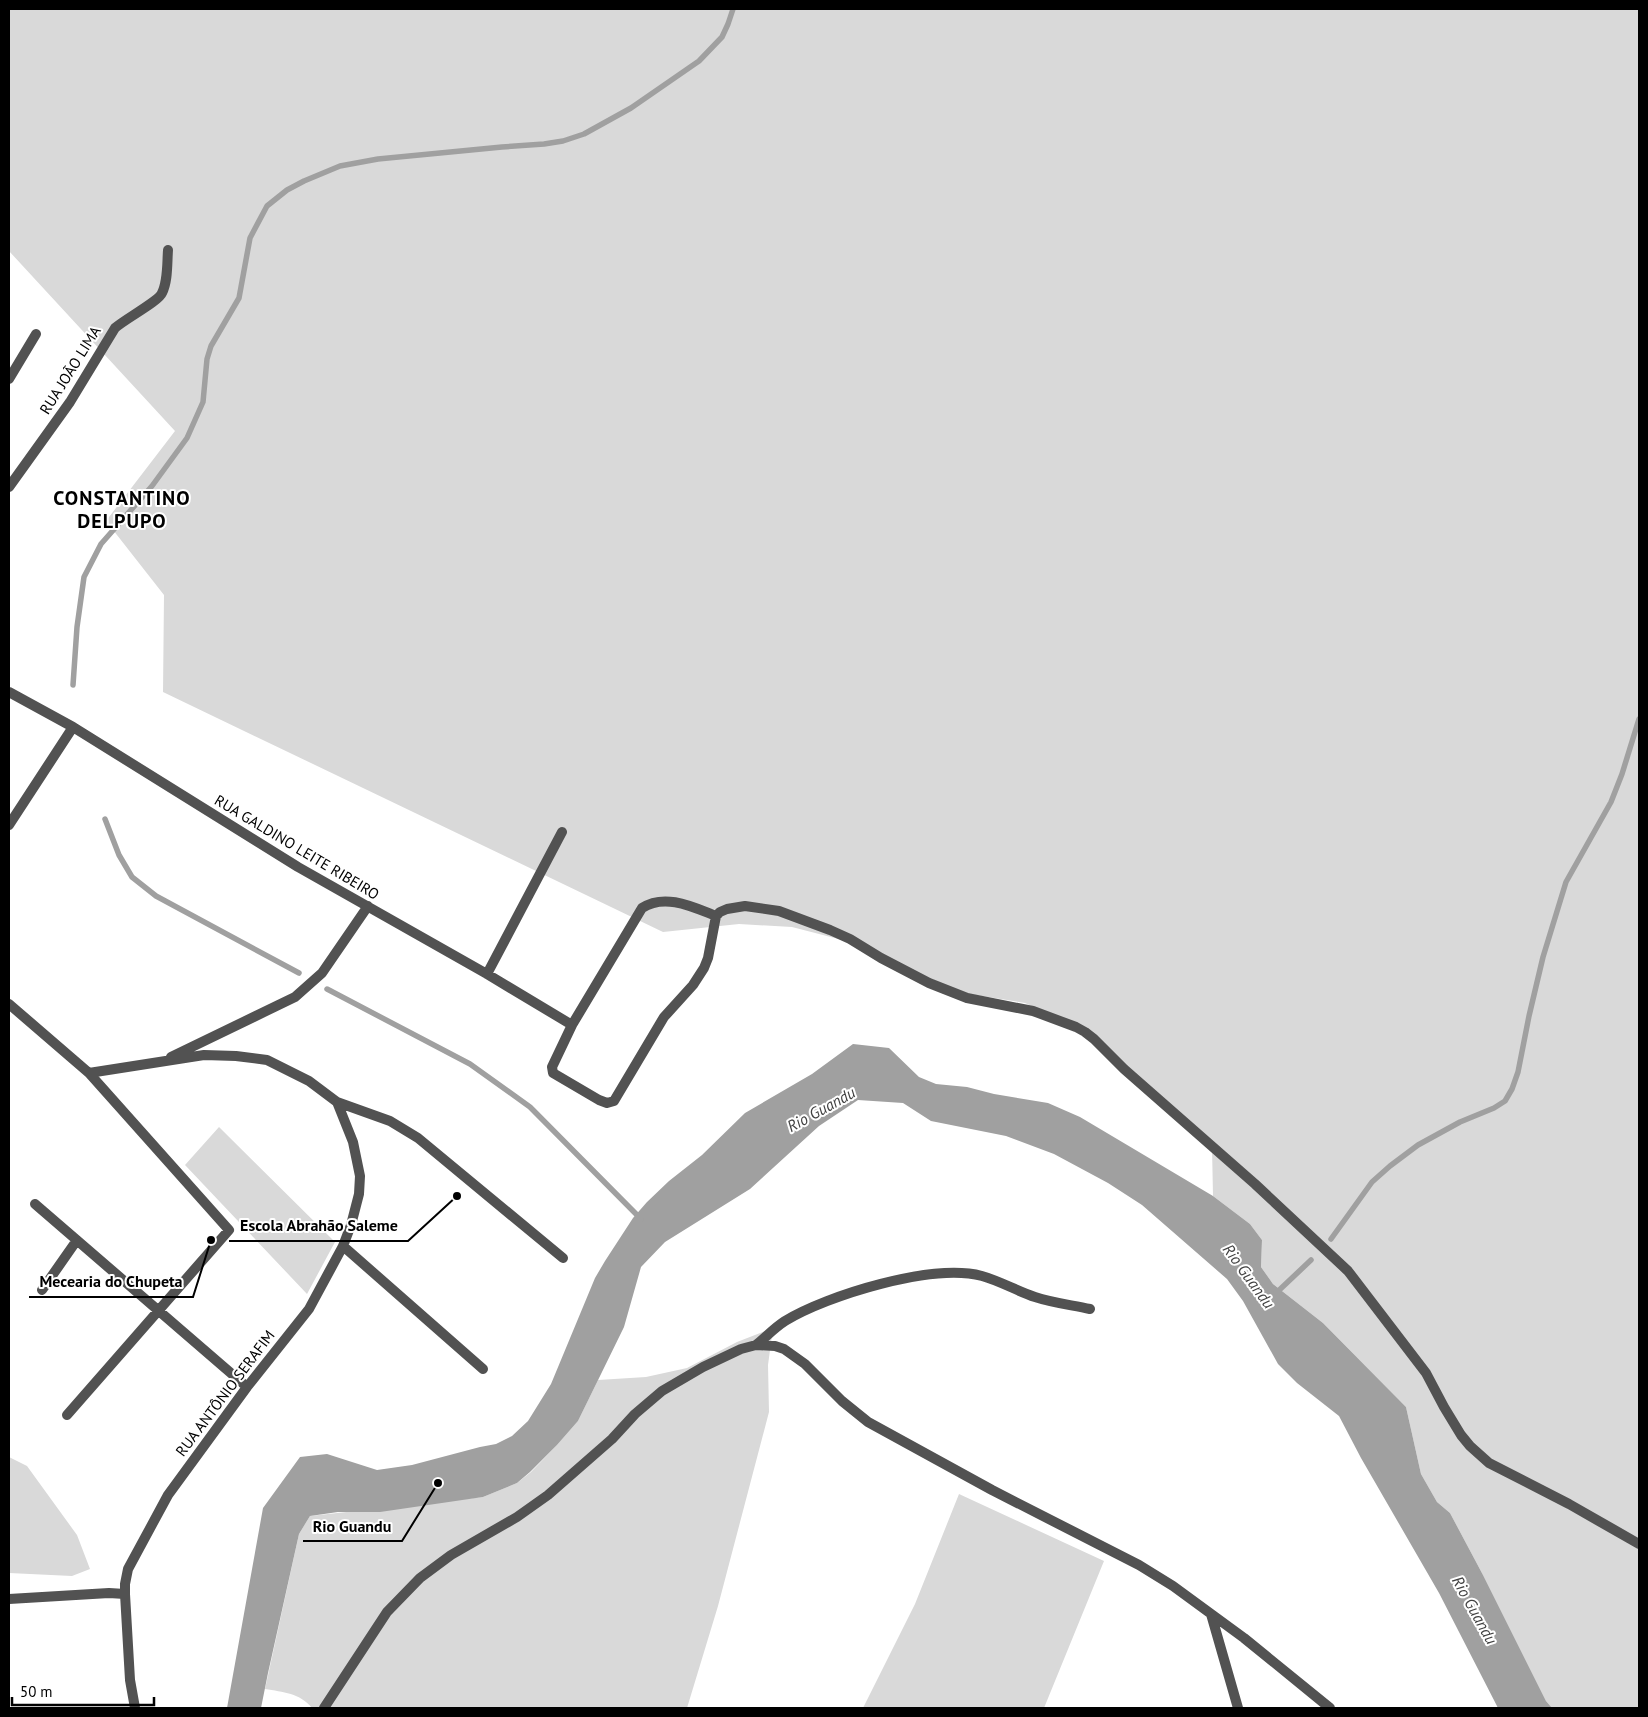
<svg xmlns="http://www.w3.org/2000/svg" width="1648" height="1717" viewBox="0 0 1648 1717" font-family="'PT Sans',sans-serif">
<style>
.green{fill:#d9d9d9}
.water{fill:#a0a0a0}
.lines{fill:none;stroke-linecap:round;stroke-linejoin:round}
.stream{stroke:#a0a0a0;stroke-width:5.5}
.street{stroke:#525252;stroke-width:10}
.labels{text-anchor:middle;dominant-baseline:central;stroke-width:4;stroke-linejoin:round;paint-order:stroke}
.street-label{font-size:15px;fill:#000;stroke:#fff}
.water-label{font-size:16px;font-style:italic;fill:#414141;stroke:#fff}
.district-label{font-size:20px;font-weight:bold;letter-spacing:1px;fill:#000;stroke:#fff}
.leader{fill:none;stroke:#000;stroke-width:2}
.callout-dot{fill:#000;stroke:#fff;stroke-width:2}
.callout-label{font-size:16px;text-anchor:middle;font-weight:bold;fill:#000;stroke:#fff;stroke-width:4;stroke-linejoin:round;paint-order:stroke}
</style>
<rect width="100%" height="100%" fill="#fff"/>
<path class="green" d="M 9,9 L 1639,9 L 1639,1708 L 1552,1708 L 1546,1701 L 1483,1575 L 1450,1513 L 1437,1502 L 1421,1474 L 1406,1407 L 1323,1323 L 1273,1284 L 1261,1267 L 1262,1240 L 1250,1224 L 1213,1196 L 1212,1147 L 1074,1025 L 1025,1003 L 963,993 L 850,942 L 792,927 L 739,924 L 663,932 L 163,692 L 164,595 L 106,521 L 175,431 L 9,251 Z
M 219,1127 L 335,1242 L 307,1294 L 185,1165 Z
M 773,1328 L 768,1365 L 769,1412 L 718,1606 L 687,1708 L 312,1708 C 300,1693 283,1692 265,1689 L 299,1534 L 310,1516 L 483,1497 L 517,1483 L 531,1472 L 557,1445 L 578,1421 L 598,1380 L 646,1377 L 687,1368 L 737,1342 Z
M 9,1457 L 27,1466 L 77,1535 L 90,1569 L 72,1576 L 9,1573 Z
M 959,1494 L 1104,1561 L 1044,1708 L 863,1708 L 915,1604 Z"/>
<path class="water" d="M 853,1044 L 889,1048 L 919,1077 L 936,1084 L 967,1087 L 994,1094 L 1048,1103 L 1080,1117 L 1213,1196 L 1250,1224 L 1262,1240 L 1261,1267 L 1273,1284 L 1323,1323 L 1406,1407 L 1421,1474 L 1437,1502 L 1450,1513 L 1483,1575 L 1546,1701 L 1552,1708 L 1498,1708 L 1439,1593 L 1361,1458 L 1339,1416 L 1297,1383 L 1278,1364 L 1243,1301 L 1227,1279 L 1142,1205 L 1108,1183 L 1054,1154 L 1006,1136 L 931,1121 L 903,1103 L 858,1100 L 819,1126 L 750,1189 L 665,1242 L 641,1267 L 624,1327 L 578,1421 L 557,1445 L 530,1472 L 517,1483 L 483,1497 L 380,1512 L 338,1512 L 310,1516 L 299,1534 L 268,1673 L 261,1708 L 227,1708 L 263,1508 L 300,1457 L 327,1454 L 377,1470 L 412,1465 L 480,1447 L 496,1444 L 512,1436 L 528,1421 L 551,1384 L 595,1278 L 605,1261 L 633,1218 L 647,1202 L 669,1181 L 702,1155 L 745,1113 L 812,1074 Z"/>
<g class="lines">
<path class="stream" d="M 73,685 L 77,627 L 84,577 L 101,544 L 152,486 L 187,438 L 203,402 L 207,359 L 211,346 L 239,298 L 250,238 L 267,206 L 287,190 L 304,181 L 340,166 L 378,159 L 502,147 L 544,144 L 563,141 L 584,134 L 631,108 L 699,61 L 722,37 L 728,24 L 733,9
M 105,819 L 119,855 L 132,877 L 156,896 L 299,973
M 327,989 L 470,1064 L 530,1107 L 641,1219
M 1331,1239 L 1372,1182 L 1390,1166 L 1418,1145 L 1460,1122 L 1494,1108 L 1505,1101 L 1512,1089 L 1518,1072 L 1529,1016 L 1543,957 L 1566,882 L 1611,802 L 1622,774 L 1639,719
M 1274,1295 L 1311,1260"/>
<path class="street" d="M 9,379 L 36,334
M 9,487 L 70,402 L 115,328 C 125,319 159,301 162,293 C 168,281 167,264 168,250
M 9,692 L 73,727 L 298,867 L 487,974 L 572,1025
M 9,825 L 73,727
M 716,916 C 693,907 665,893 642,908 L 572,1025 L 552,1067 L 553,1073 L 599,1100 L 607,1103 L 614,1101 L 664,1017 L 693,985 L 704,968 L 708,958 L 716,916 L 720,912 L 727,909 L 745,906 L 779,911 L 830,930 L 850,939 L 881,958 L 929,983 L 967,998 L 1033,1011 L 1076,1027 L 1085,1032 L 1094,1039 L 1124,1069 L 1255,1184 L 1348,1271 L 1426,1373 L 1444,1407 L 1461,1435 L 1470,1446 L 1489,1463 L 1569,1504 L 1639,1544
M 487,974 L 562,832
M 9,1004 L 89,1073 L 204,1055 L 236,1056 L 267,1060 L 309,1081 L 337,1102 L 353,1142 L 360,1176 L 359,1194 L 351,1225 L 343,1246 L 309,1309 L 247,1387 L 168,1495 L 128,1569 L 125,1584 L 125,1594 L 130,1680 L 135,1708
M 171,1057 L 295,997 L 322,973 L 368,906
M 337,1102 L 390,1121 L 418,1138 L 563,1258
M 35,1204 L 247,1387
M 343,1246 L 483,1369
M 42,1290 L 77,1240
M 756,1345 C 765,1338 774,1328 785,1321 C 828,1295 932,1263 982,1276 C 1000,1281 1017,1291 1035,1297 C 1053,1303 1072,1305 1090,1309
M 67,1415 L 229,1230 L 89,1073
M 9,1599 L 109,1593 L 125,1594
M 1211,1614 L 1238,1708
M 324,1708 L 387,1612 L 420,1578 L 451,1555 L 517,1517 L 548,1495 L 612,1439 L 635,1414 L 662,1391 L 703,1367 L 741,1349 L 756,1345 L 775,1346 L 784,1349 L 805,1364 L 842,1401 L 868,1422 L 992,1490 L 1139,1565 L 1173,1586 L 1244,1638 L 1330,1708"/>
</g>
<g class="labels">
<g class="street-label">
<text transform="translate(70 370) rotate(-58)">RUA JOÃO LIMA</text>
<text transform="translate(297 847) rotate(31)">RUA GALDINO LEITE RIBEIRO</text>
<text transform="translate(225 1393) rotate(-53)">RUA ANTÔNIO SERAFIM</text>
</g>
<g class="water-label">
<text transform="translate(821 1109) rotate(-29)">Rio Guandu</text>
<text transform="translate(1249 1276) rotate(54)">Rio Guandu</text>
<text transform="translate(1475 1610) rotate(61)">Rio Guandu</text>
</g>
<g class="district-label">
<text x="122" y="498">CONSTANTINO<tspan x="122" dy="23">DELPUPO</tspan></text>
</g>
</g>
<path class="leader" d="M457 1196L408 1241H229M211 1240L193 1297H29M438 1483L402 1541H303"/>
<g class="callout-dot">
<circle cx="457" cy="1196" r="5"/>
<circle cx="211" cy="1240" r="5"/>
<circle cx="438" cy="1483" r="5"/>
</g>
<g class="callout-label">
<text x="319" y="1231">Escola Abrahão Saleme</text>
<text x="111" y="1287">Mecearia do Chupeta</text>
<text x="352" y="1532">Rio Guandu</text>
</g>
<rect width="1648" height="1717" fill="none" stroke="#000000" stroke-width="20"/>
<path d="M12 1697v8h142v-8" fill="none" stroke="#000000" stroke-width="2.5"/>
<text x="20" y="1697" font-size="15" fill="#000000" stroke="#ffffff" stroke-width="4" paint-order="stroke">50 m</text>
</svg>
